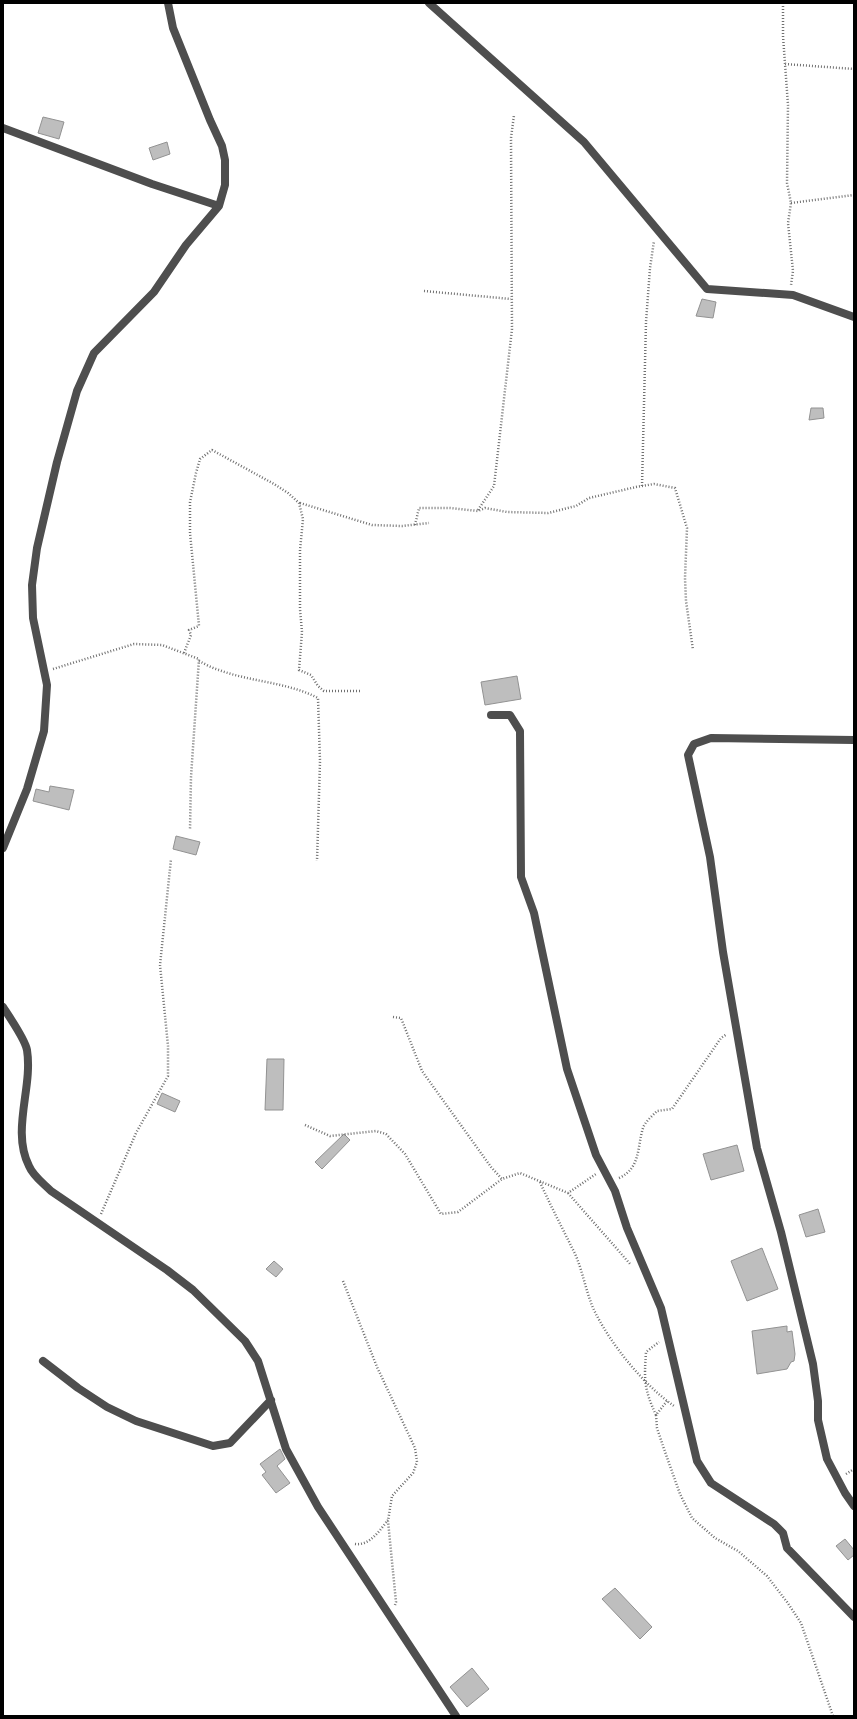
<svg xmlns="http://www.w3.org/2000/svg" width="857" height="1719" viewBox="0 0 857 1719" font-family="'Golos Text',sans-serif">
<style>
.building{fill:#bebebe;stroke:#929292}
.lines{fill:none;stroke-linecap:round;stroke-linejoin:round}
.path{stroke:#707070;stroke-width:2.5;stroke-dasharray:1 2;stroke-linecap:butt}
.minor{stroke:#4e4e4e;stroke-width:8}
</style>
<rect width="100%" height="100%" fill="#fff"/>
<path class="building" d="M 43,117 L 64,122 L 59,139 L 38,133 Z
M 167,142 L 170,154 L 153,160 L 149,148 Z
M 702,299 L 716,302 L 713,318 L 696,316 Z
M 811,408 L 823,408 L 824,418 L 809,420 Z
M 517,676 L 521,699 L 485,705 L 481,682 Z
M 50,786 L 74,790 L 69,810 L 33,801 L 36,789 L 49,792 Z
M 176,836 L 200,842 L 196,855 L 173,849 Z
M 267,1059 L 284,1059 L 283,1110 L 265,1110 Z
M 162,1093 L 180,1101 L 175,1112 L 157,1104 Z
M 344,1134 L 350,1140 L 322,1169 L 315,1162 Z
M 737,1145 L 744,1171 L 711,1180 L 703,1154 Z
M 818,1209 L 825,1232 L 806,1237 L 799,1215 Z
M 762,1248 L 778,1289 L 747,1301 L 731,1261 Z
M 274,1261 L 283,1269 L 276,1277 L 266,1269 Z
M 787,1326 L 787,1332 L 792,1331 L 795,1354 L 794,1361 L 791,1362 L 787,1369 L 757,1374 L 752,1331 Z
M 280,1449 L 285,1459 L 277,1466 L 290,1483 L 276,1493 L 262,1475 L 266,1472 L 260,1464 Z
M 845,1539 L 854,1550 L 854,1555 L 848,1560 L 836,1546 Z
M 615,1588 L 652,1627 L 640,1639 L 602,1599 Z
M 472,1668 L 489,1689 L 467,1707 L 450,1687 Z"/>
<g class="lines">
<path class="path" d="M 783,3 L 783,36 L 788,105 L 787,183 L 791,203 L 788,223 L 793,271 L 791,285
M 785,64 L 854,69
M 791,203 L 854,195
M 424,291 L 511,299
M 642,486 L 646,322 L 650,268 L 654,241
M 300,503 L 372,525 L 402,526 L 429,523
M 478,510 L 494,486 L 512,329 L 511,138 L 514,115
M 415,525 L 419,508 L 450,508 L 478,511 L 485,508 L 507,512 L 548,513 L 576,506 L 589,498 L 636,487 L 654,484 L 675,488 L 687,528 L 685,578 L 686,601 L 693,650
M 184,653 L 191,635 L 189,630 L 199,626 L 190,533 L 190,502 L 196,473 L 200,459 L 212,450 L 274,484 L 288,493 L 299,503 L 303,519 L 300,550 L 300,609 L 302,632 L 299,670 L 311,675 L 318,686 L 324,691 L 362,691
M 199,661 C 205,664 212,668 219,670 C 251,682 287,682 318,698 L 320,761 L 317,861
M 53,669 L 134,644 L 162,645 L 199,659 L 191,777 L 190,830
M 393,1017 L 401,1018 L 422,1071 L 491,1167 L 502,1179 L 520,1173 L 568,1193 L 596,1174
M 305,1125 L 330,1136 L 376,1131 L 386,1134 L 405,1154 L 441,1214 L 458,1212 L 502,1179
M 619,1178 C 641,1168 637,1147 643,1128 C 645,1122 652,1116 657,1111 L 672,1109 L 721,1038 L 727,1034
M 540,1182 C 551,1207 564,1231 576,1256 C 584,1275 587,1298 597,1316 C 614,1348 644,1385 674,1406
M 568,1193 L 631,1265
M 101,1214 L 136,1133 L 168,1076 L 168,1046 L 160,965 L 171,859
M 343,1281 L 377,1367 L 415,1448 L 417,1462 L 413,1473 L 392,1496 L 388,1521 L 396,1602 L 395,1605
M 667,1401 L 656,1415 L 657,1428 L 664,1449 L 680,1494 L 692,1518 L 715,1538 L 738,1551 L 767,1576 L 787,1602 L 801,1623 L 833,1716
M 656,1415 C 644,1389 644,1380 646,1352 L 659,1342
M 846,1474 L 854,1469
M 355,1544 C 370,1546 380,1530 388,1520"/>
<path class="minor" d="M 429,3 L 584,142 L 707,289 L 793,295 L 854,317
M 3,128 L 152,184 L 219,206
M 491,715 L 510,715 L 520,731 L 521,877 L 534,913 L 567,1069 L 596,1155 L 615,1191 L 627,1228 L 661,1308 L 697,1461 L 711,1483 L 774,1524 L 783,1533 L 787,1548 L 854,1617
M 854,740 L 711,738 L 694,744 L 688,755 L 710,857 L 723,952 L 757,1148 L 781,1232 L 813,1364 L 818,1401 L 818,1420 L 827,1459 L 845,1493 L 854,1506
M 3,848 L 27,789 L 44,731 L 47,685 L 33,618 L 32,585 L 37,548 L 57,462 L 77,391 L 94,353 L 154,292 L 186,245 L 219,206 L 225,185 L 225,160 L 222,146 L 210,120 L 173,28 L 168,3
M 3,1007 C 10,1018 25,1039 27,1050 C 33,1088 11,1130 29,1166 C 33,1176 43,1183 51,1191 L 167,1270 L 193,1290 L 245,1341 L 258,1361 L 286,1449 L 318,1507 L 456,1716
M 43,1361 L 78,1388 L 107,1407 L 136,1421 L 213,1446 L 230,1443 L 271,1400"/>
</g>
<rect width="857" height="1719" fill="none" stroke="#000000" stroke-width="8"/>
</svg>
